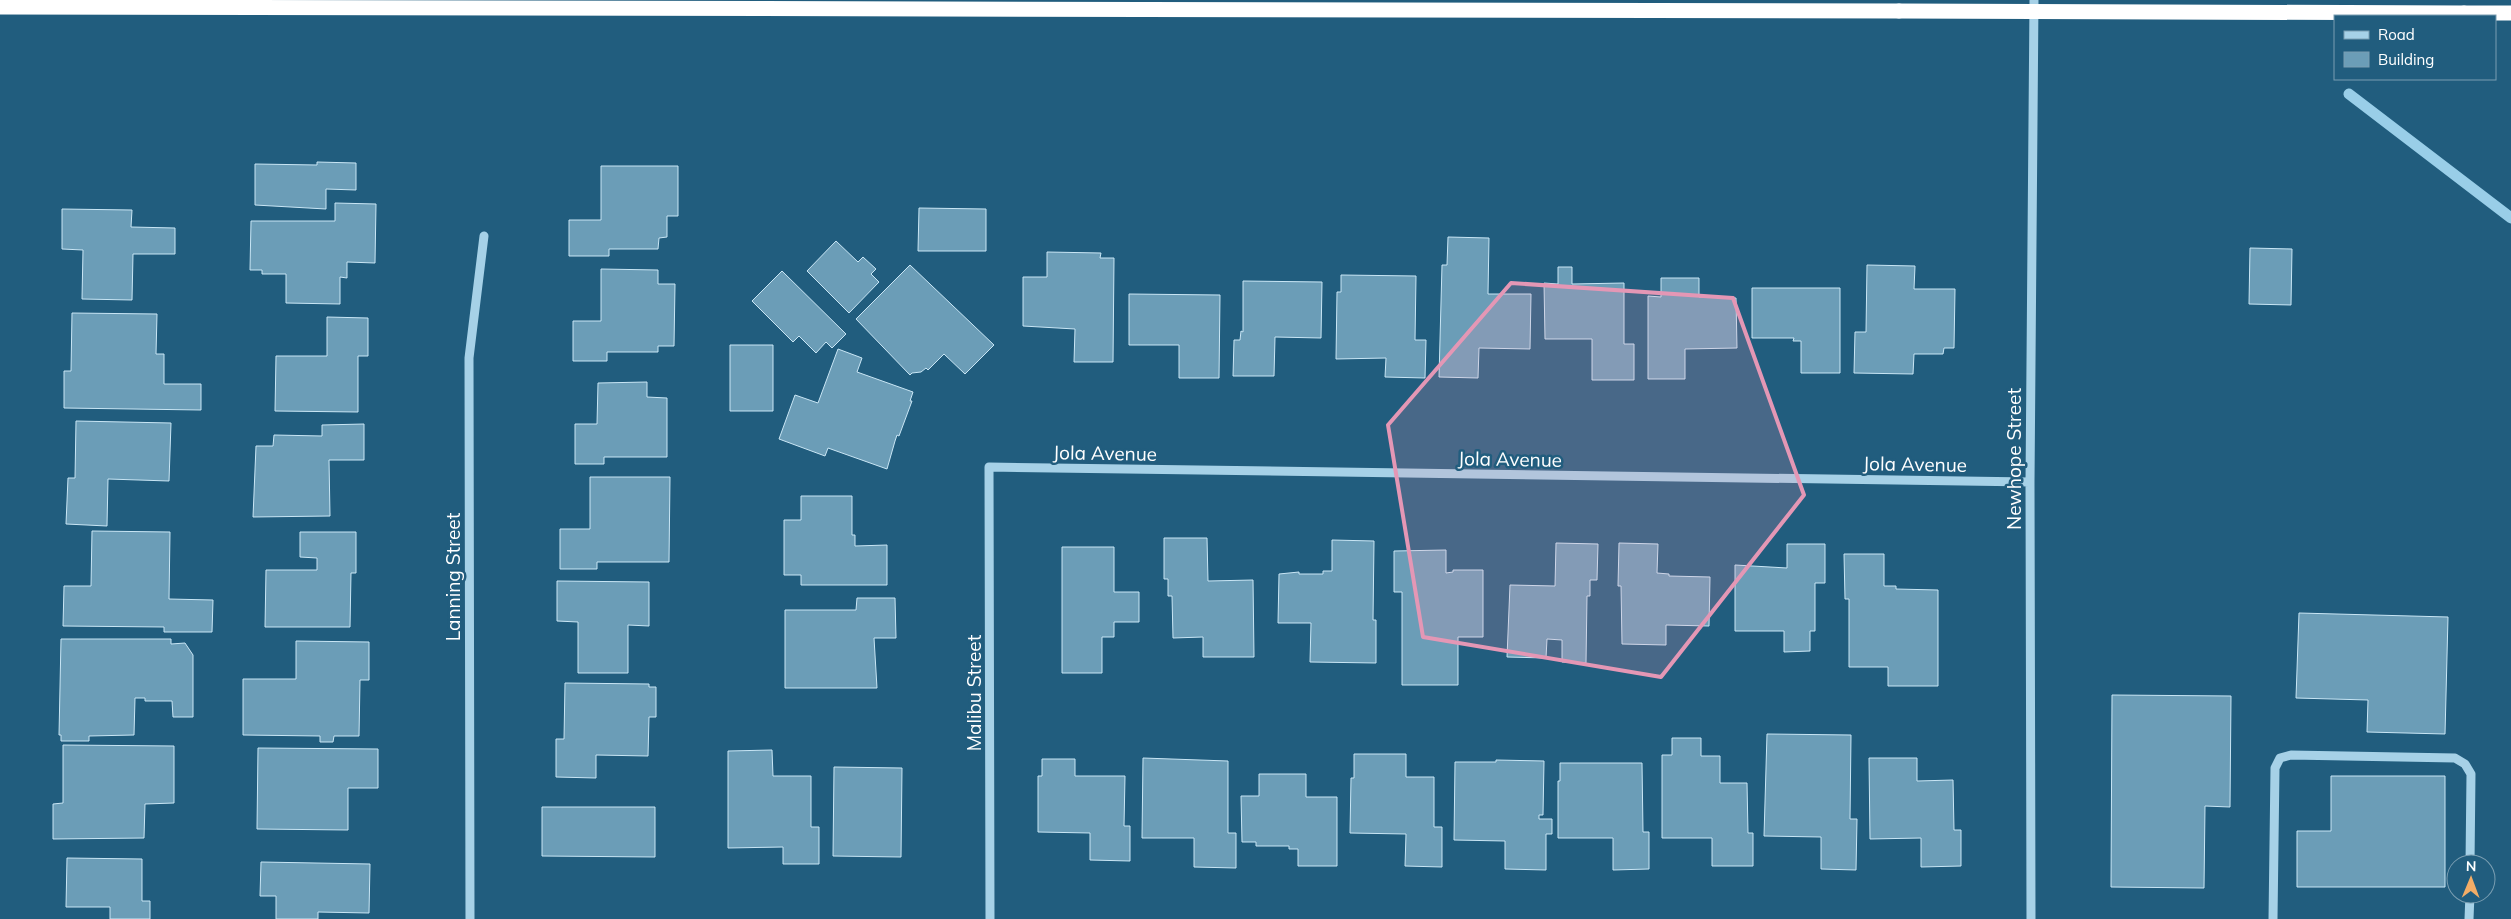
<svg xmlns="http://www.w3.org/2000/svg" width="2511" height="919" viewBox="0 0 2511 919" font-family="Mulish,sans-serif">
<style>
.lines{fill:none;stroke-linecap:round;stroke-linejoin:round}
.stream{stroke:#99cee8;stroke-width:11}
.building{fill:#6b9db7;stroke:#c9e6f5}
.minor{stroke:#a6d1e7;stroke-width:9}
.highway{stroke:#fff;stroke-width:15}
.highway-bridge{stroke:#fff;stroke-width:15}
.marked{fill:#e497b5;fill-opacity:0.2;stroke:#e497b5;stroke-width:4;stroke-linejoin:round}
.labels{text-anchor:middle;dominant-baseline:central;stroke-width:5;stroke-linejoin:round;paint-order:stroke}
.street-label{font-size:19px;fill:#fff;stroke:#215d7e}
</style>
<rect width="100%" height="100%" fill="#215d7e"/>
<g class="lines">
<path class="stream" d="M 2349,94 L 2511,218"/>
</g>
<path class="building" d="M 317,162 L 356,163 L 356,190 L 326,189 L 326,209 L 255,205 L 255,164 L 317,165 Z
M 601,166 L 678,166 L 678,216 L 667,216 L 667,237 L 659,238 L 658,249 L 609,249 L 609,256 L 569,256 L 569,220 L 601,220 Z
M 335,203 L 376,204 L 375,263 L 347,262 L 347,278 L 340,277 L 340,304 L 286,303 L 286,274 L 262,274 L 262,270 L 250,270 L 251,221 L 335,221 Z
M 919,208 L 986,209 L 986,251 L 918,251 Z
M 62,209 L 132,210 L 131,227 L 175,228 L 175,254 L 133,254 L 132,300 L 82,299 L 83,250 L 62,249 Z
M 1448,237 L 1489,238 L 1488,294 L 1531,294 L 1530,349 L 1479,348 L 1478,378 L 1439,377 L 1442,265 L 1447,265 Z
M 836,241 L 858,262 L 863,257 L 876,269 L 871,274 L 879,282 L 849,313 L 807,271 Z
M 2250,248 L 2292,249 L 2291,305 L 2249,304 Z
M 1047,252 L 1101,253 L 1100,258 L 1114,258 L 1113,362 L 1074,362 L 1075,329 L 1023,326 L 1023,277 L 1047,277 Z
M 910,265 L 994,345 L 965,374 L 944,354 L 928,370 L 926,368 L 921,372 L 912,373 L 910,375 L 856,319 Z
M 1867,265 L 1915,266 L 1914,289 L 1955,289 L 1954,348 L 1944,348 L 1943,354 L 1914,354 L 1913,374 L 1854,373 L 1855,332 L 1866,332 Z
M 1558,267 L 1572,267 L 1572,284 L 1624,283 L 1624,344 L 1634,344 L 1634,380 L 1592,380 L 1592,339 L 1545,339 L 1544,283 L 1558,284 Z
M 601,269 L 658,270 L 658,284 L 675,284 L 674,346 L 658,346 L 658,352 L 607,352 L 607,361 L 573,361 L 573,321 L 601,321 Z
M 782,271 L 846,334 L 832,348 L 826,342 L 816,353 L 799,336 L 793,342 L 752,301 Z
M 1341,275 L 1416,276 L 1415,340 L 1426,340 L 1425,378 L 1385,377 L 1386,358 L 1336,359 L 1337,292 L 1341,292 Z
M 1661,278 L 1699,278 L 1699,297 L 1736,298 L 1737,348 L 1685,349 L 1685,379 L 1648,379 L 1648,296 L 1661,297 Z
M 1243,281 L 1322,282 L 1321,338 L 1275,337 L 1274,376 L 1233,376 L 1234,340 L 1240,340 L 1241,331 L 1243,332 Z
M 1752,288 L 1840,288 L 1840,373 L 1801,373 L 1801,341 L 1793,341 L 1794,338 L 1752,338 Z
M 1129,294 L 1220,295 L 1219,378 L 1179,378 L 1179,345 L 1129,345 Z
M 72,313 L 157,314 L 156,354 L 164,354 L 164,384 L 201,384 L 201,410 L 64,408 L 64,371 L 71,371 Z
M 327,317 L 368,318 L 368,356 L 358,356 L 358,412 L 275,411 L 276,356 L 327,356 Z
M 730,345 L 773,345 L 773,411 L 730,411 Z
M 838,349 L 862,358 L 857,372 L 913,392 L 910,401 L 912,401 L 899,436 L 897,435 L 895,441 L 887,469 L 828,448 L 825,456 L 779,439 L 795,395 L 818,403 Z
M 647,382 L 647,397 L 667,398 L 667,457 L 604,457 L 604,464 L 575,464 L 575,424 L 597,424 L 598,383 Z
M 76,421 L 171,423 L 169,481 L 108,479 L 107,526 L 66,524 L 68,478 L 75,478 Z
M 364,424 L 364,460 L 329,460 L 330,516 L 253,517 L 256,446 L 273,446 L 274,435 L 322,436 L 322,425 Z
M 590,477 L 670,477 L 669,562 L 597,562 L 597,569 L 560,569 L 560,529 L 590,529 Z
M 801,496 L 852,496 L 852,535 L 855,535 L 855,546 L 887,545 L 887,585 L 801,585 L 801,575 L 784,575 L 784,520 L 801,520 Z
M 92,531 L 170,532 L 169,599 L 213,600 L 212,632 L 164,632 L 164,627 L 63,626 L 64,586 L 91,586 Z
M 300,532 L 356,532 L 356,573 L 351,573 L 350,627 L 265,627 L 266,570 L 317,570 L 317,558 L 300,557 Z
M 1164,538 L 1207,538 L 1208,581 L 1253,580 L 1254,657 L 1203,657 L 1203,637 L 1173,638 L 1172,596 L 1168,596 L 1168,579 L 1164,579 Z
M 1332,540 L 1374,541 L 1373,620 L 1376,620 L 1376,663 L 1310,662 L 1311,623 L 1278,623 L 1279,574 L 1299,572 L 1299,574 L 1323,574 L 1323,571 L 1332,571 Z
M 1556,543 L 1598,544 L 1597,580 L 1590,580 L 1590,596 L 1587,596 L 1586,663 L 1562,662 L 1562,640 L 1547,639 L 1546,658 L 1507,657 L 1510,585 L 1555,586 Z
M 1619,543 L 1658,544 L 1657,573 L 1669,574 L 1669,576 L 1710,577 L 1709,626 L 1666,625 L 1666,645 L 1622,644 L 1621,586 L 1618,586 Z
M 1787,544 L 1825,544 L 1825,583 L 1815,583 L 1815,631 L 1810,631 L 1810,651 L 1784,652 L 1784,631 L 1735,631 L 1735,565 L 1787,568 Z
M 1062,547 L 1114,547 L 1114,592 L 1139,592 L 1139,622 L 1114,622 L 1114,637 L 1102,637 L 1102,673 L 1062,673 Z
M 1446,550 L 1446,573 L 1453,572 L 1453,570 L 1483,570 L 1483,637 L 1458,637 L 1458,685 L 1402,685 L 1402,592 L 1394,592 L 1394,551 Z
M 1844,554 L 1884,554 L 1884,586 L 1896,586 L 1896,589 L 1938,590 L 1938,686 L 1888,686 L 1888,667 L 1849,667 L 1849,599 L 1845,599 Z
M 557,581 L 649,582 L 649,626 L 628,625 L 628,673 L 578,673 L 578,622 L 557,621 Z
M 857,598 L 895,598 L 896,638 L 874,638 L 877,688 L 785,688 L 785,610 L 856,610 Z
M 2299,613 L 2448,617 L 2445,734 L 2367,732 L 2368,700 L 2296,698 Z
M 61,639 L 171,639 L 171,644 L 185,643 L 193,655 L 193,717 L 173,717 L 172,701 L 145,701 L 145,698 L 135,698 L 134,735 L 89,736 L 89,741 L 61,741 L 61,735 L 59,735 Z
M 296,641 L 369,642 L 369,680 L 360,680 L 359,736 L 334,736 L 333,742 L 320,742 L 320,736 L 243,735 L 243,679 L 296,679 Z
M 565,683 L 649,684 L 649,687 L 656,687 L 656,717 L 649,717 L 648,756 L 596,755 L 596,778 L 556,777 L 556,739 L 564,739 Z
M 2112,695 L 2231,696 L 2230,807 L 2205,806 L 2204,888 L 2111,887 Z
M 1767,734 L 1851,735 L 1850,819 L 1857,819 L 1856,870 L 1821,869 L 1821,837 L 1764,836 Z
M 1672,738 L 1701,738 L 1701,756 L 1720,756 L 1720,783 L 1747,783 L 1748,833 L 1753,833 L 1753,866 L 1712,866 L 1712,838 L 1662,838 L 1662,755 L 1672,755 Z
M 63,745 L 174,746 L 174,803 L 145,804 L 144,838 L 53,839 L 53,804 L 63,803 Z
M 258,748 L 378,749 L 378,788 L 348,788 L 348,830 L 257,829 Z
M 772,750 L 773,776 L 811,776 L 811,827 L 819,827 L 819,864 L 783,864 L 783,847 L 728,848 L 728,751 Z
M 1354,754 L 1406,754 L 1406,777 L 1434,777 L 1434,827 L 1442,827 L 1442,867 L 1405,866 L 1406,834 L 1350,833 L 1351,778 L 1354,778 Z
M 1143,758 L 1228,761 L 1228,833 L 1236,833 L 1236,868 L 1194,867 L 1194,838 L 1142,838 Z
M 1869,758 L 1917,758 L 1917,781 L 1953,780 L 1954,830 L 1961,830 L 1961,866 L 1921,867 L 1921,838 L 1870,839 Z
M 1042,759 L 1075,759 L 1075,776 L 1125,776 L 1124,826 L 1130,826 L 1130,861 L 1090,860 L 1090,833 L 1038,832 L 1038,776 L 1042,776 Z
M 1496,760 L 1544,761 L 1543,815 L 1539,815 L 1539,819 L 1552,819 L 1552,834 L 1546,834 L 1546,870 L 1505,869 L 1505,841 L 1454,840 L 1455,762 L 1496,762 Z
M 1560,763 L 1642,763 L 1643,832 L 1649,832 L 1649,869 L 1613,870 L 1613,838 L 1558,838 L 1558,781 L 1560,781 Z
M 834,767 L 902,768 L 901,857 L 833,856 Z
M 1259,774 L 1306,774 L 1306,797 L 1337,797 L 1337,866 L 1298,866 L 1298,849 L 1289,849 L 1289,846 L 1256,846 L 1256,842 L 1242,842 L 1241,796 L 1259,796 Z
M 2331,776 L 2445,776 L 2445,887 L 2297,887 L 2297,831 L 2331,831 Z
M 542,807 L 655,807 L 655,857 L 542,856 Z
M 67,858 L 142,859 L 142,901 L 150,901 L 150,919 L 110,919 L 110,907 L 66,907 Z
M 261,862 L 370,864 L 369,913 L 318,912 L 318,919 L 276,919 L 276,896 L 260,896 Z"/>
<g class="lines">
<path class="minor" d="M 470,919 L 469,358 L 484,236
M 990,919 L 989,467 L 2030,482
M 2031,919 L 2030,482 L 2034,0
M 2273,919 L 2275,768 L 2280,758 L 2291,755 L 2455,758 L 2465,764 L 2471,774 L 2470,864
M 2469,919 L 2470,894"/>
<path class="highway" d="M 0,7 L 1899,11
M 2464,13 L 2511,13"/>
<path class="highway-bridge" d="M 1899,11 L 2464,13"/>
</g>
<path class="marked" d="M 1511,283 L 1733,298 L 1804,495 L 1661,677 L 1423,637 L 1388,425 Z"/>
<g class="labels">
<g class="street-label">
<text transform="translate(1105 453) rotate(1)">Jola Avenue</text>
<text transform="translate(1510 459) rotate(1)">Jola Avenue</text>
<text transform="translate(2014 459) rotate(-90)">Newhope Street</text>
<text transform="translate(1915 464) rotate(1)">Jola Avenue</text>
<text transform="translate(453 577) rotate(-90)">Lanning Street</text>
<text transform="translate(974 693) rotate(-90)">Malibu Street</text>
</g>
</g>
<rect x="2334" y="15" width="162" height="65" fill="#215d7e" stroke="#7a9eb2"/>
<rect x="2344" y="31" width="25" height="8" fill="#a6d1e7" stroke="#7a9eb2"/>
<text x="2378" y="40" font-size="15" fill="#ffffff">Road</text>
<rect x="2344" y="52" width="25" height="15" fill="#6b9db7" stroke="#7a9eb2"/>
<text x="2378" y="65" font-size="15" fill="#ffffff">Building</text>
<g transform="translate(2471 879) rotate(1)"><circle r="24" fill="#215d7e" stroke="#7a9eb2"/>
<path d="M0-4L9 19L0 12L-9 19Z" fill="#f3ad67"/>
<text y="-8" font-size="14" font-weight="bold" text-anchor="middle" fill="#ffffff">N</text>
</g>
</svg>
